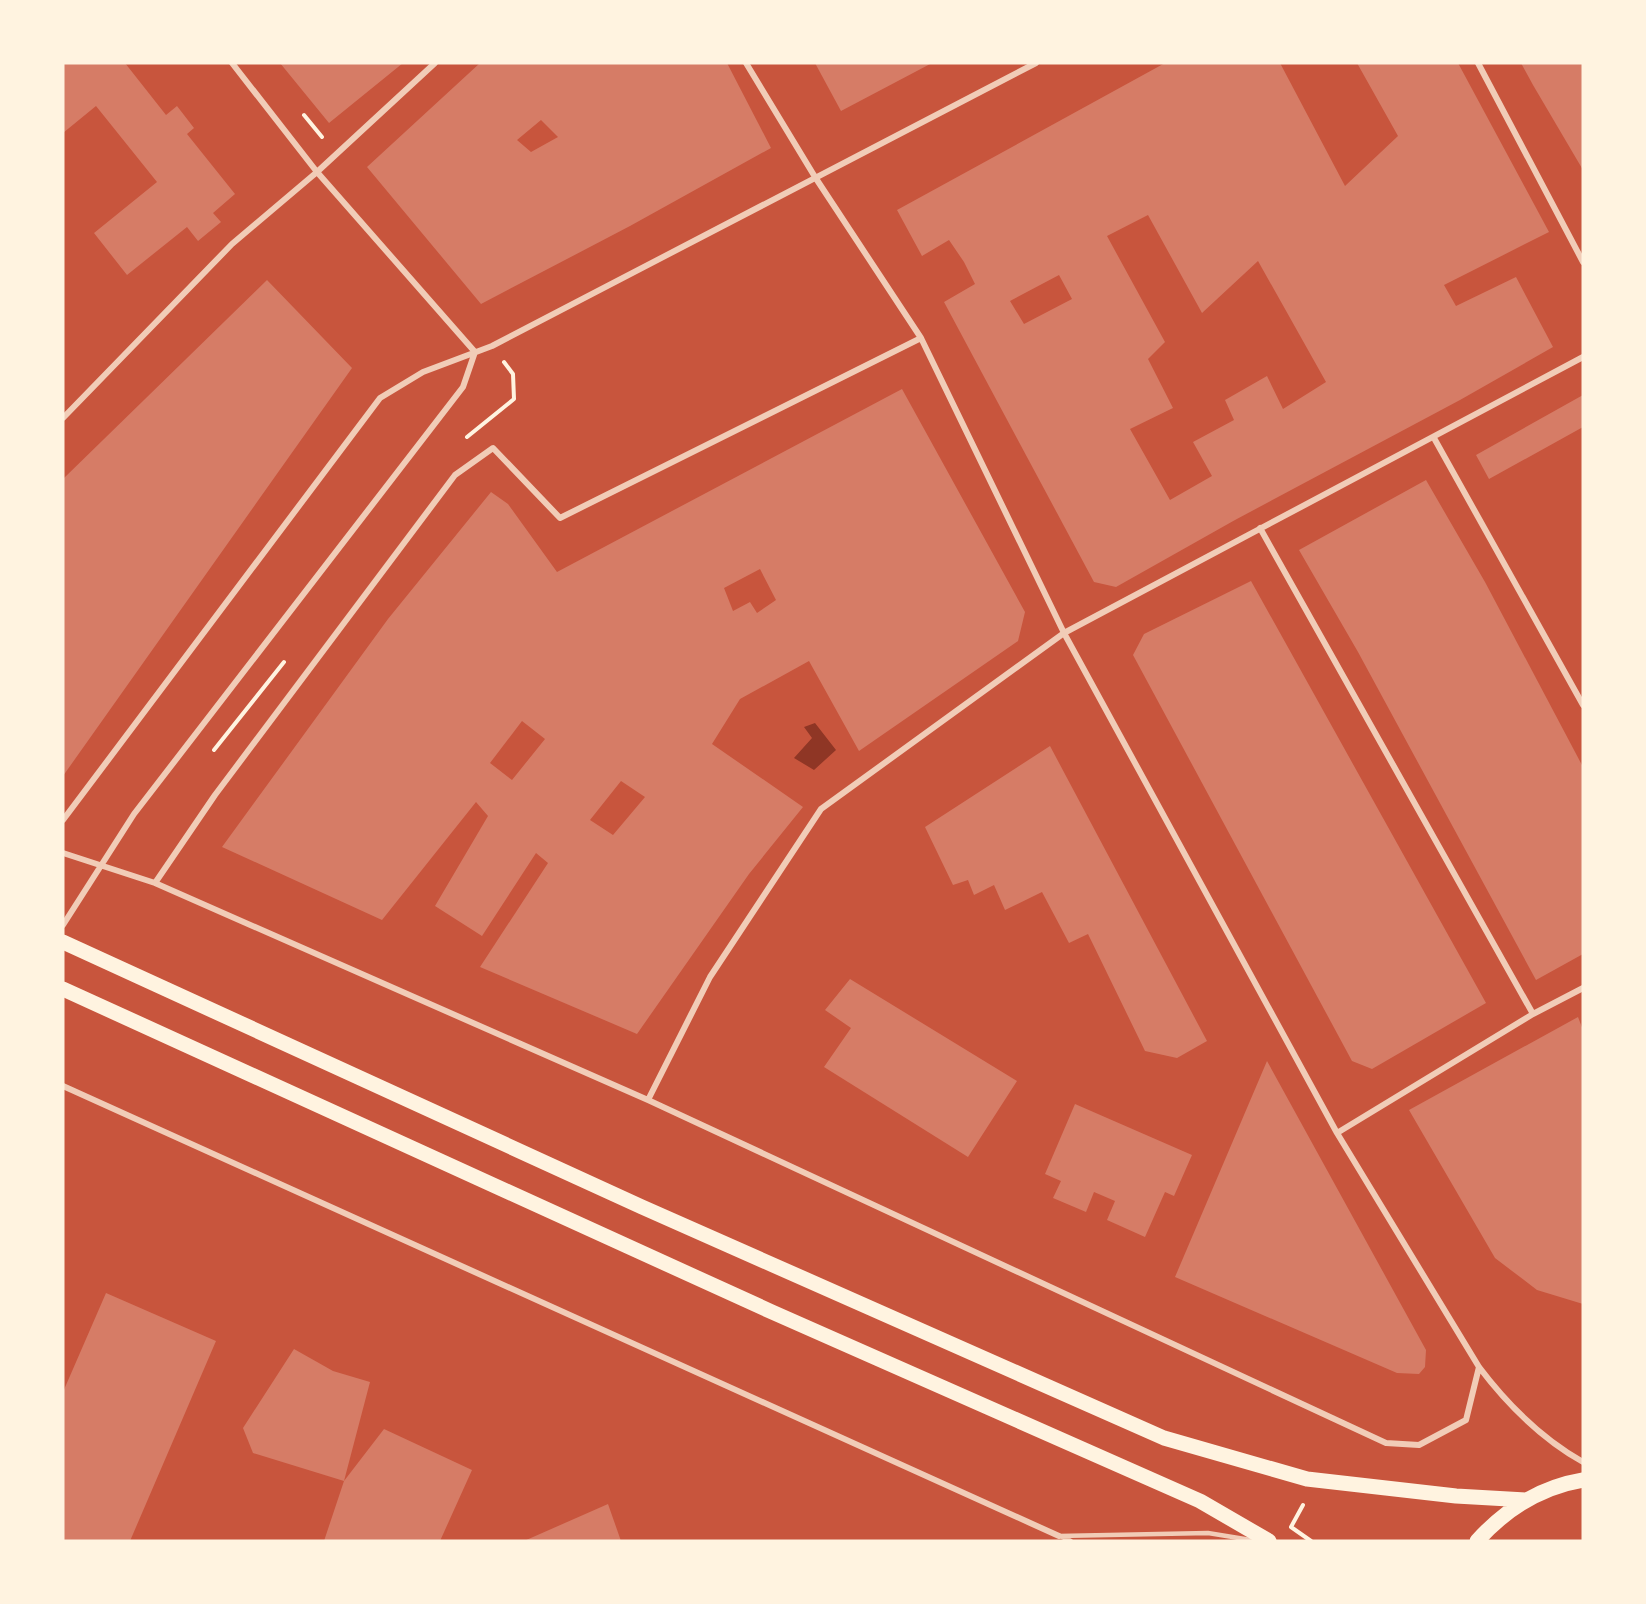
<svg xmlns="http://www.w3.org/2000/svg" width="1646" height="1604" viewBox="0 0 1646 1604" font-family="'DejaVu Sans',sans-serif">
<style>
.water{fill:#8f3625}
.building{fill:#d67c66;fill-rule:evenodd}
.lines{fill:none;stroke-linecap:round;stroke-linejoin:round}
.path{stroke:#fff3e0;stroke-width:4}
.service{stroke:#f1ccb7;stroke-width:4.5}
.minor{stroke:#f1ccb7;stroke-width:6}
.primary{stroke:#fff3e0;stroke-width:15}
</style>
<rect width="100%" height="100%" fill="#c8553d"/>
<path class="water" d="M 815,723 L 836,750 L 814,770 L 794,758 L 812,738 L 804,727 Z"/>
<path class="building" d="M 63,63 L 125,63 L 166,115 L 177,106 L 194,128 L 187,134 L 235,194 L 213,213 L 221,222 L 198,241 L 187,227 L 127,275 L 94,233 L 157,182 L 96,106 L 63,133 Z
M 280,63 L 403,63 L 329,123 Z
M 480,63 L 727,63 L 771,148 L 630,226 L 481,304 L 367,167 ZM 541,120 L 558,137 L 531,152 L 517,140 Z
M 815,63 L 932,63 L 841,111 Z
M 1165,63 L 1280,63 L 1345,186 L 1398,136 L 1357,63 L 1458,63 L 1549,232 L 1444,285 L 1456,306 L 1516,277 L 1553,347 L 1460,400 L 1235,520 L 1116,587 L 1094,582 L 944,302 L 975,284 L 964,262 L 949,240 L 922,256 L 897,210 ZM 1148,215 L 1202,313 L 1258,261 L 1326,382 L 1283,409 L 1267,376 L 1225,400 L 1234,420 L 1193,442 L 1212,476 L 1170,500 L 1130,429 L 1173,408 L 1148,359 L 1165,342 L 1107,236 ZM 1059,275 L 1072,299 L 1024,324 L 1010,301 Z
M 1521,63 L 1583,63 L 1583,170 L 1533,85 Z
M 267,280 L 352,368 L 63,776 L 63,479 Z
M 902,389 L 1025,612 L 1018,641 L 859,751 L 809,661 L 740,699 L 712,744 L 803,807 L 749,874 L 637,1034 L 480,967 L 548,863 L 536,853 L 482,936 L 435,906 L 488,816 L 476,802 L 382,920 L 222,847 L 388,619 L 491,492 L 508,504 L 557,572 ZM 760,569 L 776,600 L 757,613 L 750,602 L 733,611 L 724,588 ZM 522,721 L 545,739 L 512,780 L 490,763 ZM 621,781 L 645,797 L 613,835 L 590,820 Z
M 1583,395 L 1583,427 L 1489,479 L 1476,455 Z
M 1426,480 L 1485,582 L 1583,767 L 1583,954 L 1536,980 L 1358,652 L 1299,550 Z
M 1251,581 L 1486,1003 L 1372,1069 L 1352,1061 L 1133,655 L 1144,634 Z
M 1050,746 L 1207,1041 L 1177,1058 L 1145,1051 L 1088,934 L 1069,943 L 1042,892 L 1005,910 L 994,885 L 974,895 L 968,880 L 953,885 L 925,827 Z
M 850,979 L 1017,1081 L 968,1157 L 824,1067 L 851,1028 L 825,1010 Z
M 1578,1017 L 1583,1030 L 1583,1304 L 1537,1290 L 1495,1258 L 1409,1110 Z
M 1267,1061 L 1426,1350 L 1425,1367 L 1419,1374 L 1397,1373 L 1175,1277 Z
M 1075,1104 L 1192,1155 L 1174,1196 L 1165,1192 L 1145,1237 L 1107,1220 L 1115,1201 L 1094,1192 L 1086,1212 L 1053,1198 L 1061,1181 L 1045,1174 Z
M 106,1293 L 216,1341 L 130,1541 L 63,1541 L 63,1392 Z
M 294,1349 L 333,1371 L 370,1382 L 344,1481 L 384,1429 L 472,1470 L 440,1541 L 324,1541 L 344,1481 L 253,1453 L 243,1428 Z
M 608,1504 L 621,1541 L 524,1541 Z"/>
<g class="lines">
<path class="path" d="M 304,115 L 322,137
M 467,437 L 514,399 L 513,374 L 504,362
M 214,750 L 284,662
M 1303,1505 L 1291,1527 L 1311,1541"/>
<path class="service" d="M 1059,1536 L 1208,1533 L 1257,1541
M 1062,1537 L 1071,1541"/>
<path class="minor" d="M 232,63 L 317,172 L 475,352
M 746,63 L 815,177 L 921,338 L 1064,633 L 1337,1133 L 1479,1367 C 1507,1404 1542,1439 1583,1462
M 1478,63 L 1583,262
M 63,418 L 232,244 L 317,172 L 435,63
M 1434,438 L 1583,705
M 1260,528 L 1533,1014
M 63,820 L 380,398 L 423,372 L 492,346 L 1036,63
M 63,853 L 155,883 L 648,1100 L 1386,1443 L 1419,1445 L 1466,1420 L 1479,1367
M 155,883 L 215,795 L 455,475 L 493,448 L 560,518 L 921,338
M 63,925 L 134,814 L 463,387 L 475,352
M 63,1086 L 1059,1536
M 648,1100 L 710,977 L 821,809 L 1064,633 L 1583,357
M 1337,1133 L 1533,1014 L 1583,988"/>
<path class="primary" d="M 63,942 L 642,1207 L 1164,1438 L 1307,1479 L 1456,1496 L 1526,1500
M 63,989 L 772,1312 L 1200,1501 L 1269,1541
M 1477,1541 C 1505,1510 1541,1487 1583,1480"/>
</g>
<rect width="1646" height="1604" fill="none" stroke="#fff3e0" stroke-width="129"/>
</svg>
